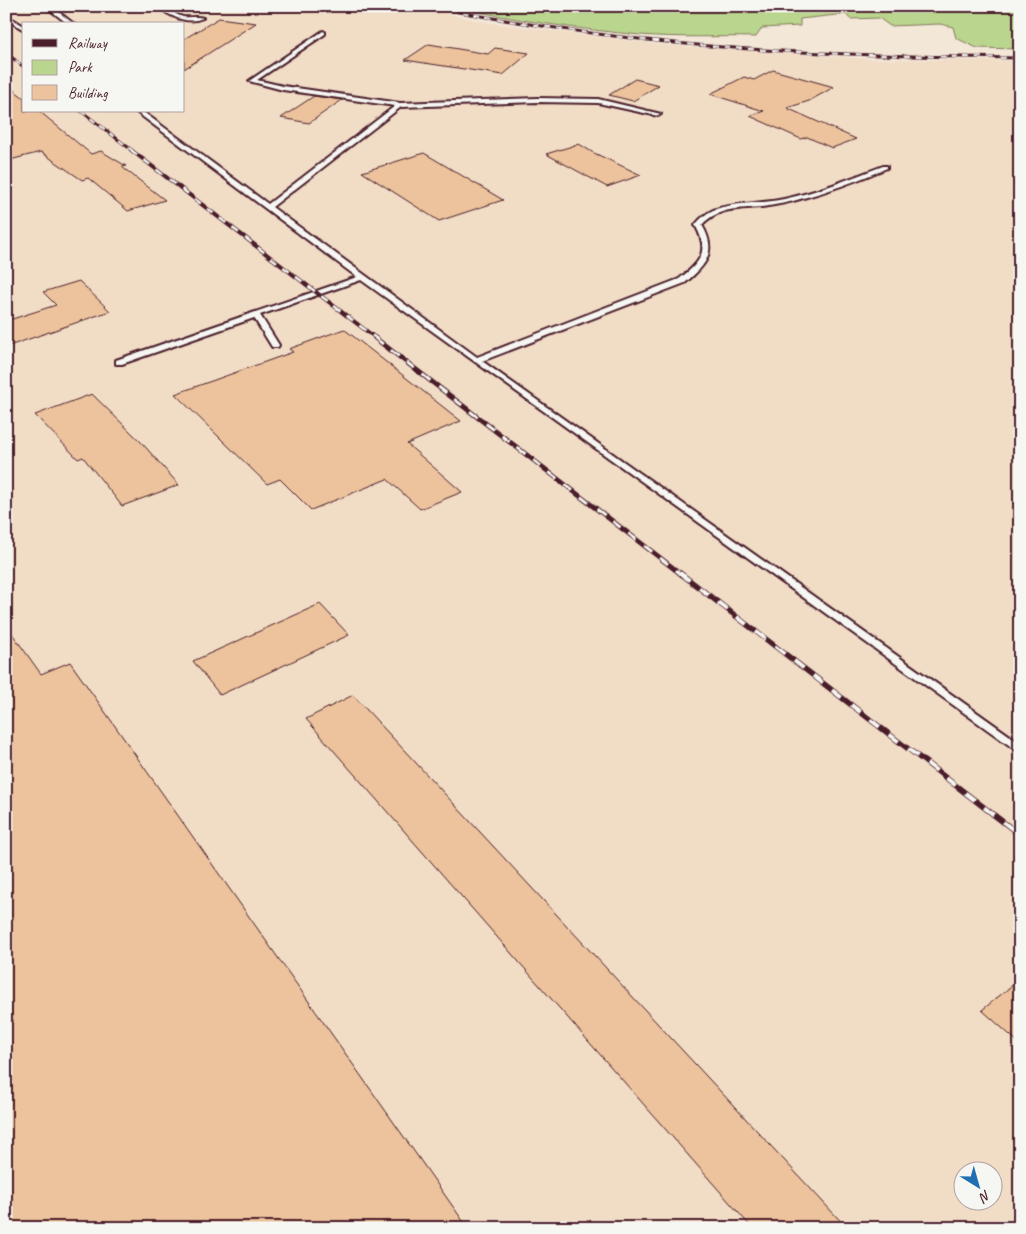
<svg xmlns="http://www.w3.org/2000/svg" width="1026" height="1234" viewBox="0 0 1026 1234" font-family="Caveat,sans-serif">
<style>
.built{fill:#f1dcc6;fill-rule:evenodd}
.green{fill:#bad58d;stroke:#827a5c}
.building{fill:#ecc39c;stroke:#4a1f2b}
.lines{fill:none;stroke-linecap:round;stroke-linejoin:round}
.lane-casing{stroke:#4a1f2b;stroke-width:4}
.lane{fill:#f6f6f2;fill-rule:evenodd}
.rail-far3-casing{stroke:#4a1f2b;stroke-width:3}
.rail-far2-casing{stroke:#4a1f2b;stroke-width:4}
.rail-far1-casing{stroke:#4a1f2b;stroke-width:5}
.rail-casing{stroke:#4a1f2b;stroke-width:5.5}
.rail-far3{stroke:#f6f6f2;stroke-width:2;stroke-dasharray:6;stroke-linecap:butt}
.rail-far2{stroke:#f6f6f2;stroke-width:2.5;stroke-dasharray:8;stroke-linecap:butt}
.rail-far1{stroke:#f6f6f2;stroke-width:3;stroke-dasharray:10;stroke-linecap:butt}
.rail{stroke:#f6f6f2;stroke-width:4;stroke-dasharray:12;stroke-linecap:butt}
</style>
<rect width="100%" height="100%" fill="#f3e7d8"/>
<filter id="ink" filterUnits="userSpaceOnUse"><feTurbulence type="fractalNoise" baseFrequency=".02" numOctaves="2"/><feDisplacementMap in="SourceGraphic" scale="10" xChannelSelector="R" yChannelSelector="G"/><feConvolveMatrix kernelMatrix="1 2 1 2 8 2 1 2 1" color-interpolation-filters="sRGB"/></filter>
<g filter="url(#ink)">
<path class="built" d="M 6,6 L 409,6 L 490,23 L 662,45 L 870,59 L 1020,61 L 1020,1228 L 6,1228 ZM 24,24 L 184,24 L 184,111 L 24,111 ZM 964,1172 L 994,1172 L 994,1202 L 964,1202 Z"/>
<path class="green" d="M 451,6 L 1020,6 L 1020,49 L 977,48 L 956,38 L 953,27 L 940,24 L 890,26 L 879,18 L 850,19 L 846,14 L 800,19 L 800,26 L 762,28 L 756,37 C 717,36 678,38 640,35 C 577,29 513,20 451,6 Z"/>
<path class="building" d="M 219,18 L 256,23 L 184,69 L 184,39 Z
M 429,44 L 488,54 L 495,48 L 529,53 L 503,75 L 405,60 Z
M 773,70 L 834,87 L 809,101 L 787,108 L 856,139 L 832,148 L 807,137 L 801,139 L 750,116 L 764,111 L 710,94 L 744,77 L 754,80 Z
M 635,79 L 659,85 L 633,101 L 609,95 Z
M 6,84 L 24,98 L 24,111 L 39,111 L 91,154 L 101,151 L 126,166 L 122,167 L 165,200 L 128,211 L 88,178 L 82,180 L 41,152 L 6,161 Z
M 314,96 L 342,100 L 309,123 L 281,118 Z
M 579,144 L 592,152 L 641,175 L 607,187 L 546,154 Z
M 424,153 L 503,200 L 439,221 L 362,172 Z
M 79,281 L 110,311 L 6,347 L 6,321 L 56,305 L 43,292 Z
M 344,329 L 461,421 L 407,444 L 462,492 L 420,509 L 387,479 L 311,510 L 280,479 L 267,484 L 175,394 L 293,352 L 289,349 Z
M 92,394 L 141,442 L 179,485 L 122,506 L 83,457 L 78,459 L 35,415 Z
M 320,604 L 349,635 L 220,695 L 193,661 Z
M 6,625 L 41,674 L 70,662 L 468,1228 L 6,1228 Z
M 353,695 L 847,1228 L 752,1228 L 306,719 Z
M 1020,979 L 1020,1044 L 982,1010 Z"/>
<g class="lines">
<g class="lane-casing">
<path id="lane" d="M 45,6 L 51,6 L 74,24 L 68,24 Z
M 157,6 C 167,6 173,14 183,17 C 189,18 197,16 203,18 C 187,25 169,16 157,6 Z
M 6,15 L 24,26 L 24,30 L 6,19 Z
M 323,31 L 325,32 L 325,34 L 257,80 L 283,86 L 400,103 L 537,98 L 598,99 L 661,114 L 658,116 L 598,103 L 537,102 L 401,107 L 272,207 L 477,357 L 679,279 C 701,262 710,251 695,225 C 701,218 707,212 716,209 C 737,202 762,204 784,199 C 818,192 851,178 883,166 L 887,166 L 887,168 C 859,180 830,191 800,199 C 788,203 775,205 762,207 C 740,209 718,207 702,225 C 718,252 706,265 685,283 L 482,361 L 1020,743 L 1020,753 L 361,280 L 260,315 L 279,345 L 278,347 L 272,347 L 254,318 L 122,364 L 116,364 L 116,360 L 357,277 L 135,111 L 142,111 L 268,204 L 395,106 L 283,90 L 249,81 Z"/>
</g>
<use href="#lane" class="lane"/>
<g class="rail-far3-casing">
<path id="rail-far3" d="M 427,6 C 500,20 573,32 647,40 C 771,54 896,56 1020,58
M 6,53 L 24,67
M 81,111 L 133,151"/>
</g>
<g class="rail-far2-casing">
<path id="rail-far2" d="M 131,150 L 377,339"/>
</g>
<g class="rail-far1-casing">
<path id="rail-far1" d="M 375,338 L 681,574"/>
</g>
<g class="rail-casing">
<path id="rail" d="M 680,573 L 1020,835"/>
</g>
<use href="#rail-far3" class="rail-far3"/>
<use href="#rail-far2" class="rail-far2"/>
<use href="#rail-far1" class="rail-far1"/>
<use href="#rail" class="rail"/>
</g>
</g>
<rect width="1026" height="1234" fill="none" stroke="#f6f6f2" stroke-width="25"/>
<rect x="12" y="12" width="1001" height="1209" fill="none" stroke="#4a1f2b" stroke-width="2" filter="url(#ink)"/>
<rect x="22" y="22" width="162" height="90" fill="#f6f6f2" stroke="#b1a0a2"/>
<rect x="32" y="39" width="25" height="8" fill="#4a1f2b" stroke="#b1a0a2"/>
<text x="68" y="48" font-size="15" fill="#4a1f2b">Railway</text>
<rect x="32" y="60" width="25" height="15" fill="#bad58d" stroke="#b1a0a2"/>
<text x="68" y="72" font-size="15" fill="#4a1f2b">Park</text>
<rect x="32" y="85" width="25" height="15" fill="#ecc39c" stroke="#b1a0a2"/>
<text x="68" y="98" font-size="15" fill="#4a1f2b">Building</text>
<g transform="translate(978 1186) rotate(143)"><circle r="24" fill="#f6f6f2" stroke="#b1a0a2"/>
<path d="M0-4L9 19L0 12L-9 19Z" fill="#1f6fb2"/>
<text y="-8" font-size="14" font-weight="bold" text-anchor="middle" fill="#4a1f2b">N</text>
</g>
</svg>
